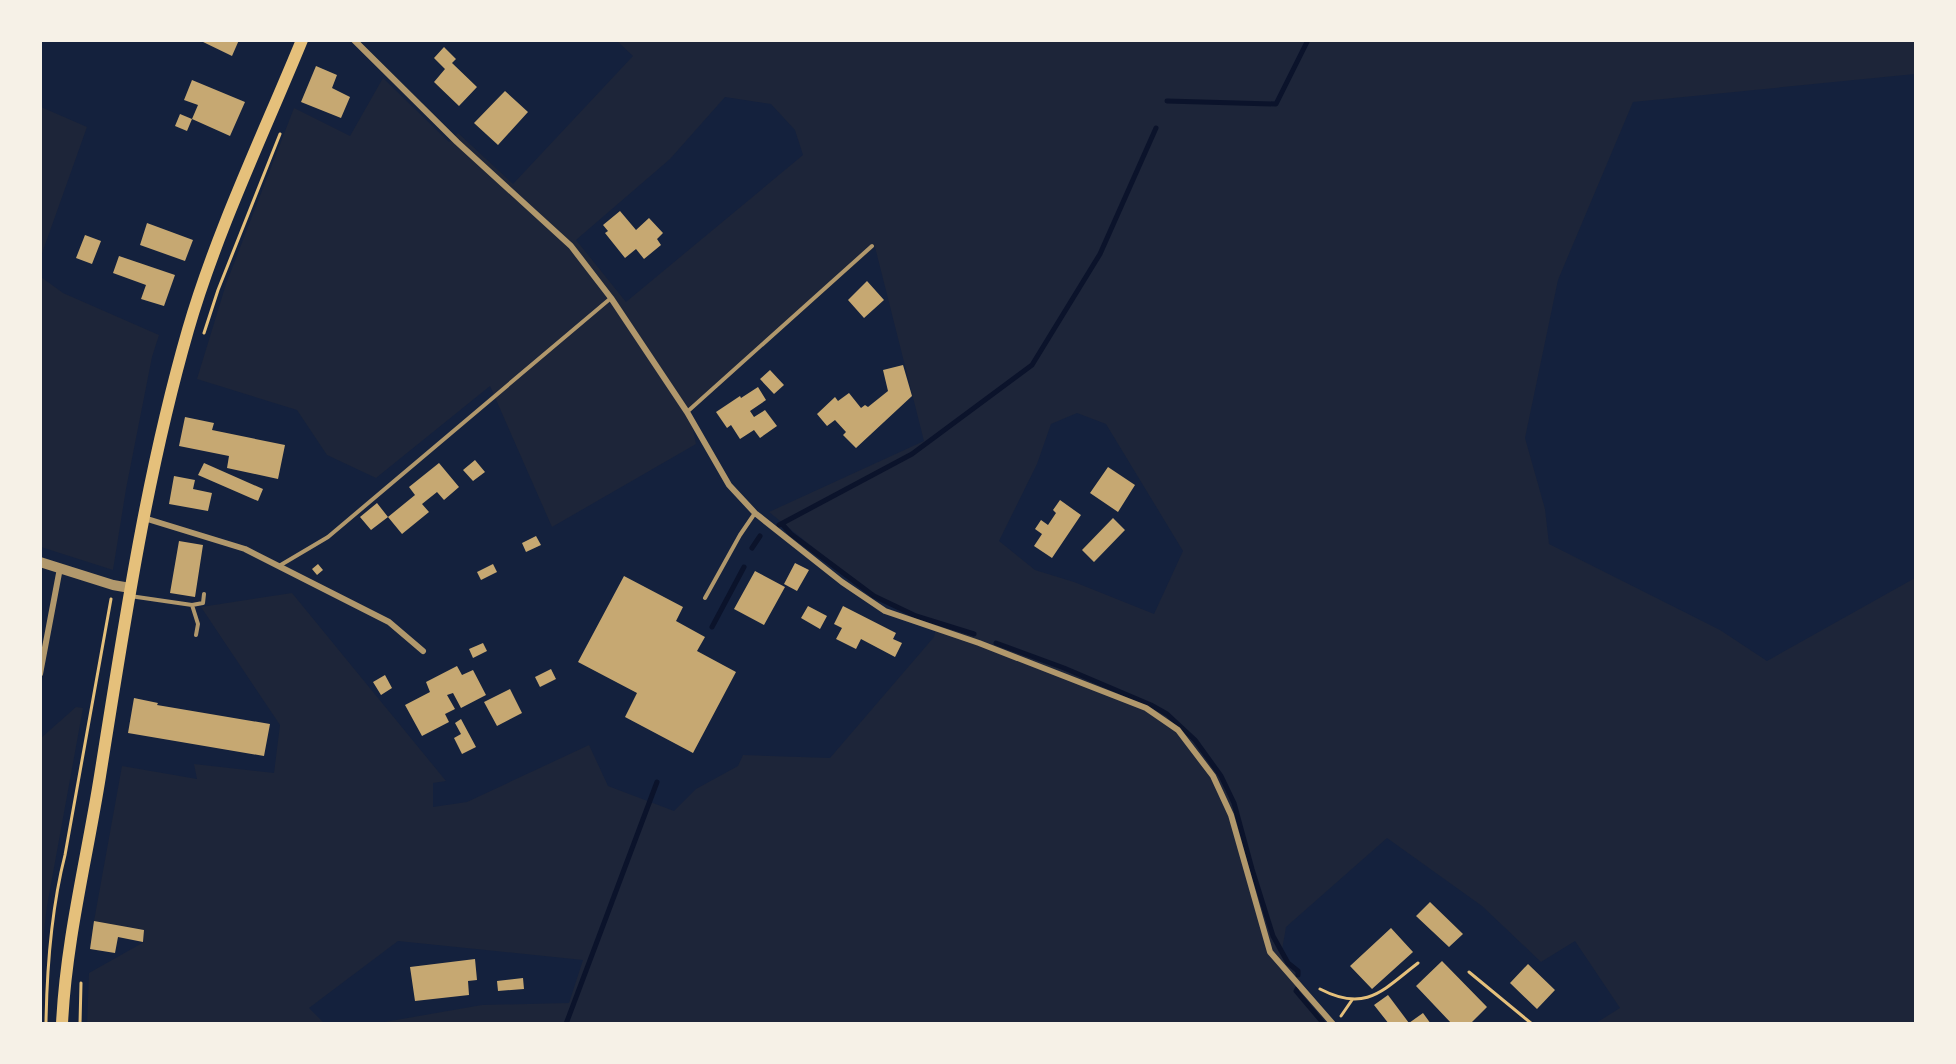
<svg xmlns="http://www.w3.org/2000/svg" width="1956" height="1064" viewBox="0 0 1956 1064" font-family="Signika,sans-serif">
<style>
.green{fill:#1d2539;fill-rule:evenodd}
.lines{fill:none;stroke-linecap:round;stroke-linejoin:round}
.stream{stroke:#0b132b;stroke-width:5}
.building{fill:#c6a872}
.path{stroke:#e5c07b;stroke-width:3}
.service{stroke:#b1986c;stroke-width:4}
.minor{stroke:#b1986c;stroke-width:6}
.tertiary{stroke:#b1986c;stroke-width:10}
.primary{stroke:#e5c07b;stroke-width:12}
</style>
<rect width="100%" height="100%" fill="#14213d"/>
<path class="green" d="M 617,41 L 1915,41 L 1915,74 L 1633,102 L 1558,280 L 1525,438 L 1545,509 L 1549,544 L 1720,630 L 1767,661 L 1915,578 L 1915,1023 L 1596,1023 L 1620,1008 L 1575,941 L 1541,962 L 1482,906 L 1387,838 L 1286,927 L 1282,950 L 1326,1023 L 379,1023 L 482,1005 L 569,1003 L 583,960 L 398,941 L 309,1008 L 324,1023 L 87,1024 L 89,973 L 144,942 L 144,930 L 94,921 L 122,766 L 197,779 L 194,764 L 274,773 L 280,725 L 201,607 L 292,593 L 446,781 L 433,783 L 433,807 L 467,802 L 589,745 L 608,786 L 674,811 L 696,789 L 738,766 L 743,755 L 830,758 L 934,637 L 937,621 L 881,602 L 769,512 L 924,441 L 875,247 L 689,411 L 696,444 L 552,527 L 490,386 L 376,478 L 327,455 L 297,410 L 197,379 L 226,284 L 294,108 L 350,136 L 383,78 L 449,142 L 458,133 L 513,184 L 633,56 ZM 725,97 L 771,104 L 795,130 L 803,155 L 626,302 L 576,240 L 670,159 ZM 1077,413 L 1106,424 L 1183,551 L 1154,614 L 1074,582 L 1035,570 L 999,541 L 1037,464 L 1051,424 Z
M 41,107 L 87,127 L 41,256 Z
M 41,277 L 63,293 L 159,335 L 152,357 L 126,489 L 113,570 L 41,547 Z
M 76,707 L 83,708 L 47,906 L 41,957 L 41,738 Z"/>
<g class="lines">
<path class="stream" d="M 1167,101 L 1276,104 L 1308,40
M 782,524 L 791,534 L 874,596 L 916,616 L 974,634
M 779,525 L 912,454 L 1032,365 L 1100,254 L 1156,128
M 752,548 L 760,536
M 712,627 L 744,567
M 996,643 L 1064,668 L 1151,705 L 1167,714 L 1195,740 L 1221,776 L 1234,803 L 1252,869 L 1273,936 L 1288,963 L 1298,971 L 1298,975
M 1297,989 L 1296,991 L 1324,1024
M 566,1024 L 657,782"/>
</g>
<path class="building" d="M 199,40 L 239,40 L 232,56 Z
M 444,47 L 456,59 L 452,63 L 477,87 L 459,106 L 434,82 L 445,69 L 434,58 Z
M 316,66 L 337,75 L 332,88 L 350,97 L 341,118 L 301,102 Z
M 192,80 L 245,102 L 230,136 L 192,119 L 198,105 L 184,100 Z
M 505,91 L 528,112 L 498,145 L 474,123 Z
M 180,114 L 192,119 L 187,131 L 175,126 Z
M 620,211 L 636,230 L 649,218 L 663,233 L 657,239 L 661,245 L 644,259 L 636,249 L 625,258 L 605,233 L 608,231 L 603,225 Z
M 147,223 L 193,240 L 185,261 L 140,245 Z
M 85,235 L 101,241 L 92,264 L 76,258 Z
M 119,256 L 175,275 L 164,306 L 141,299 L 146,285 L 113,273 Z
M 867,281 L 884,300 L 864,318 L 848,300 Z
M 903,365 L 912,396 L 856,448 L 843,435 L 846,432 L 835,420 L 827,426 L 817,414 L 835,397 L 838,401 L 849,393 L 861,408 L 865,405 L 868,407 L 888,391 L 883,370 Z
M 770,370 L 784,385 L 774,394 L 760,379 Z
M 758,387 L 766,400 L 750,411 L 754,417 L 765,410 L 777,426 L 760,438 L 754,430 L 740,439 L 731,425 L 727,428 L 716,412 L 740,396 L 741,398 Z
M 185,417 L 214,423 L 212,430 L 285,445 L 278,479 L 227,468 L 229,456 L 179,446 Z
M 475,460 L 485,472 L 473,481 L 463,470 Z
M 204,463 L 263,489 L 258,501 L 198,475 Z
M 439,463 L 459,487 L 444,500 L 437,492 L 422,504 L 429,512 L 402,534 L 388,517 L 371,530 L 360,517 L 377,503 L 388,517 L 415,495 L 409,487 Z
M 1108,467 L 1135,485 L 1118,512 L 1090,493 Z
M 174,476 L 195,480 L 193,489 L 212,493 L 208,511 L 169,504 Z
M 1060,500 L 1081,515 L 1052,558 L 1034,546 L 1042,534 L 1035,529 L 1041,520 L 1048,525 L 1056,513 L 1053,510 Z
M 1113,518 L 1125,530 L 1094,562 L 1082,550 Z
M 536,536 L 541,545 L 526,552 L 522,543 Z
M 179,541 L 203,545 L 195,597 L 170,593 Z
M 795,563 L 809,570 L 797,591 L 784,584 Z
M 318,564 L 323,570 L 317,575 L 312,569 Z
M 493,564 L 497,572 L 481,580 L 477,572 Z
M 755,571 L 785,587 L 764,625 L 734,609 Z
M 624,576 L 683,607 L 676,621 L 705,637 L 697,651 L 736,672 L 693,753 L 625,717 L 637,693 L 578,662 Z
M 808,606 L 827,616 L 820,629 L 801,618 Z
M 843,606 L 896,633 L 893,639 L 902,643 L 895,657 L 861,639 L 856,649 L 836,639 L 842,628 L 834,624 Z
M 483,643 L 487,651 L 473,658 L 469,649 Z
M 457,666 L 462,675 L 473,670 L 486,695 L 461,708 L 453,693 L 447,695 L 455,709 L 445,714 L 449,722 L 422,736 L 405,705 L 430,692 L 426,682 Z
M 551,669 L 556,679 L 540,687 L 535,677 Z
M 385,675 L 392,688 L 381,695 L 373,682 Z
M 510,689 L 522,713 L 497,726 L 484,702 Z
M 134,698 L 158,703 L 157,705 L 270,724 L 264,756 L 128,733 Z
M 461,719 L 476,747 L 462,754 L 454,738 L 461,734 L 455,723 Z
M 1430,902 L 1463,934 L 1449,947 L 1416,916 Z
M 94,921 L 144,930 L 143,942 L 118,937 L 115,953 L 90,949 Z
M 1391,928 L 1413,952 L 1372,989 L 1350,966 Z
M 475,959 L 477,980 L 468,981 L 469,995 L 415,1001 L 410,967 Z
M 1442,961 L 1487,1007 L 1470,1024 L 1452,1024 L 1416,986 Z
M 1528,964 L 1555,990 L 1537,1009 L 1510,983 Z
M 523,978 L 524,989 L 498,991 L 497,981 Z
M 1388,995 L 1409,1023 L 1423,1013 L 1431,1024 L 1389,1024 L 1374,1005 Z"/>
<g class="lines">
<path class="path" d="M 204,333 L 218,290 L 280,134
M 1469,972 L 1532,1024
M 1320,989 C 1366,1013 1383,990 1418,963
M 1341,1016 L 1352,1000
M 46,1022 C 47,965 51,910 65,855 L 111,599
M 80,1024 L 81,983"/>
<path class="service" d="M 687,412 L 872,246
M 279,566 L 328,537 L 611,298
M 130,596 L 192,605
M 705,598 L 740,535 L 755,513
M 196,635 L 198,624 L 192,605 L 203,603 L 204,594"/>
<path class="minor" d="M 354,40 L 457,142 L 571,246 L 611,298 L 687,412 L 729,485 L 755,513 L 842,582 L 885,611 L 979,643 L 1146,708 L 1178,730 L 1213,776 L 1231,815 L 1270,952 L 1333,1024
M 144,518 L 245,549 L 389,622 L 423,651
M 40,674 L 60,568"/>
<path class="tertiary" d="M 40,562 L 113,585 L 130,588"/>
<path class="primary" d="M 62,1024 C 66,940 87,858 100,776 C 124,626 146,476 188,330 C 216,233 263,135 302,40"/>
</g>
<rect width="1956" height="1064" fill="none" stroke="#f6f1e7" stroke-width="84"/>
</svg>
